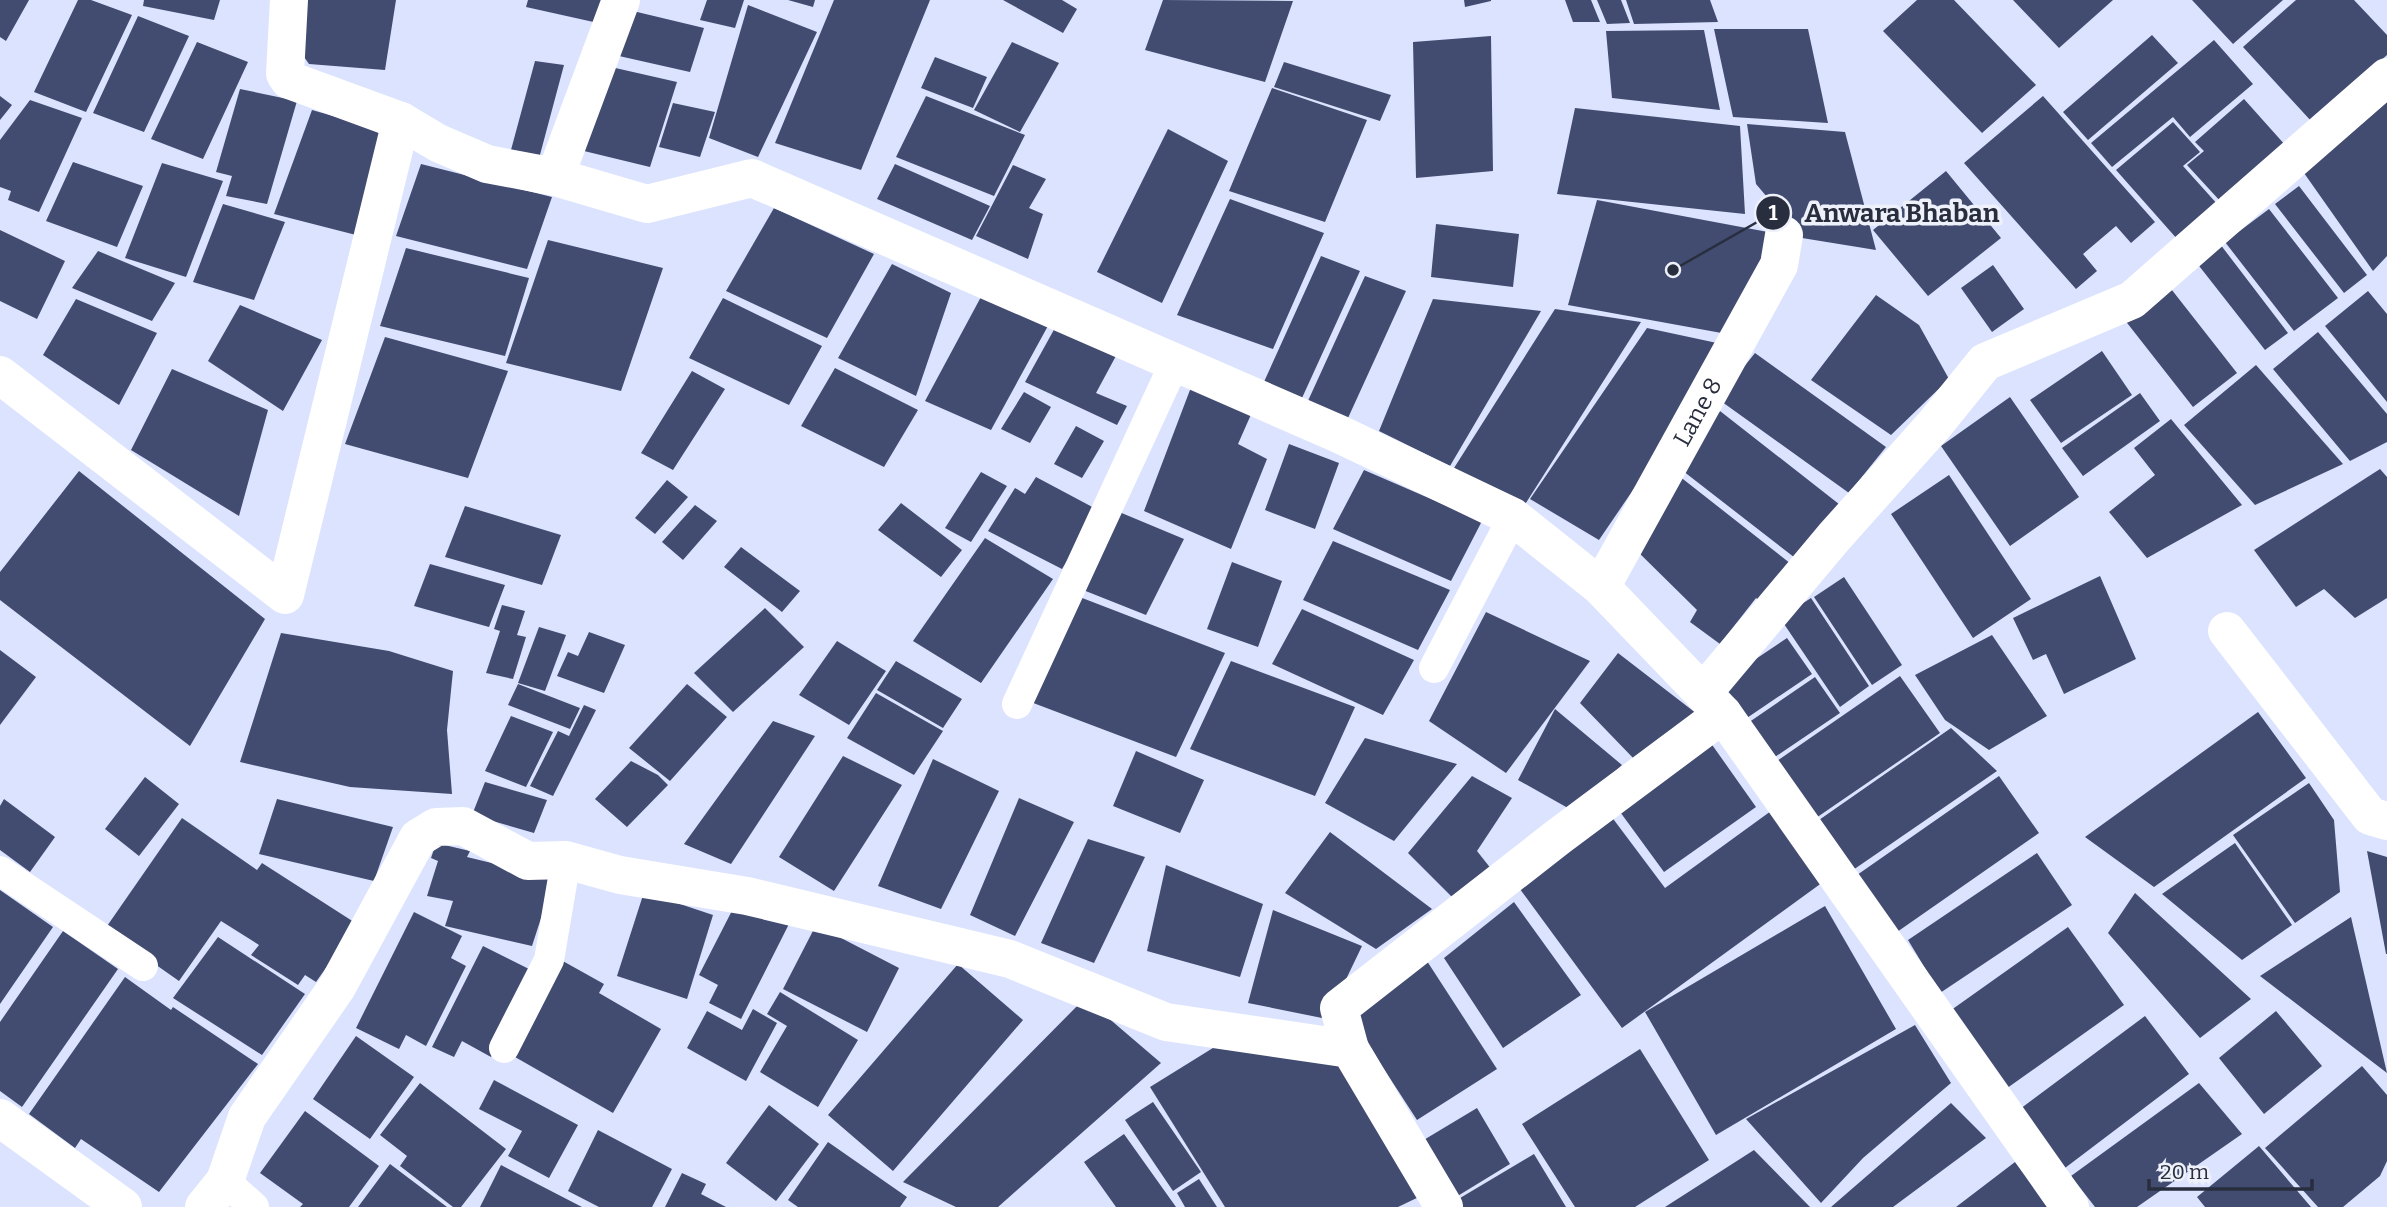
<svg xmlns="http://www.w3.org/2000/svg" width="2387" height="1207" viewBox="0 0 2387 1207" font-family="Bitter,serif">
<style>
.building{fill:#424c71}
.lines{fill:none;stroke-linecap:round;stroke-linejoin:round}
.lane{stroke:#fff;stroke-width:30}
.street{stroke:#fff;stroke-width:38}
.labels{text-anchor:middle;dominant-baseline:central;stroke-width:7;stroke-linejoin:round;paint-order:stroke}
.street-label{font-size:24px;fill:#292e3f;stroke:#eef1fa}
.leader{fill:none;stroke:#292e3f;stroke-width:2.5}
.callout-dot{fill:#292e3f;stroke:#eef1fa;stroke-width:2.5}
.mark-label{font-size:21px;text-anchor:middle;font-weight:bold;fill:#fff}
.callout-label{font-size:26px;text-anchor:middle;font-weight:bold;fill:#292e3f;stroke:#eef1fa;stroke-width:7;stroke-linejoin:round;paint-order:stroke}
</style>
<rect width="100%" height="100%" fill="#dbe3fe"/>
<path class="building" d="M 0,0 L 29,0 L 6,41 L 0,37 Z
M 78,0 L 91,0 L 132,15 L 86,112 L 34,92 Z
M 144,0 L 220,0 L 214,20 L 143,6 Z
M 298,0 L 396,0 L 385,70 L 309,64 L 292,40 Z
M 528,0 L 605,0 L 598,23 L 526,7 Z
M 707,0 L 744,0 L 735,28 L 700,20 Z
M 788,0 L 815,0 L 813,7 Z
M 834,0 L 930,0 L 861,170 L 775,143 Z
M 1003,0 L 1062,0 L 1077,9 L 1063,33 Z
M 1163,0 L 1293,1 L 1265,82 L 1145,50 Z
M 1464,0 L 1491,0 L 1491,1 L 1465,7 Z
M 1565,0 L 1591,0 L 1600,22 L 1573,22 Z
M 1597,0 L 1621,0 L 1630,23 L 1607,24 Z
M 1626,0 L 1710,0 L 1718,22 L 1634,24 Z
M 1917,0 L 1954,0 L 2036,85 L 1982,133 L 1883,31 Z
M 2013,0 L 2113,0 L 2059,48 Z
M 2192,0 L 2283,0 L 2233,44 Z
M 2296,0 L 2354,0 L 2387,35 L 2387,55 L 2312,122 L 2243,47 Z
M 748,5 L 817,32 L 758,157 L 709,138 Z
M 633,11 L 704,28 L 690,72 L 619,56 Z
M 138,16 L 189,36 L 144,132 L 93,113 Z
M 1714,29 L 1808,29 L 1828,123 L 1733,117 Z
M 1704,30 L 1720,110 L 1612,98 L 1606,31 Z
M 2152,35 L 2178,63 L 2088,140 L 2063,112 Z
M 1491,36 L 1493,171 L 1416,178 L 1413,42 Z
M 2214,40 L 2253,84 L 2190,137 L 2173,117 L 2112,167 L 2091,143 Z
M 197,42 L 248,62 L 203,159 L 151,139 Z
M 1012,42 L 1059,63 L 1020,132 L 974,110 Z
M 935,57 L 987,77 L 973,108 L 921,88 Z
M 535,61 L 564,65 L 537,166 L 508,161 Z
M 1284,62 L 1391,95 L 1380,121 L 1274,87 Z
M 611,67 L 677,82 L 650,167 L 584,151 Z
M 1272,88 L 1367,120 L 1325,222 L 1229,191 Z
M 240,89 L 297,101 L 267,204 L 226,196 L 232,176 L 216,172 Z
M 0,96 L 12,105 L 0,120 Z
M 926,96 L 1025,135 L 994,196 L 896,157 Z
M 2043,96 L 2155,222 L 2131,243 L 2116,226 L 2083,254 L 2097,271 L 2076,289 L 1964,163 Z
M 2244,99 L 2286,146 L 2221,202 L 2187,165 L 2204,151 L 2195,142 Z
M 30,100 L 82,118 L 39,212 L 8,200 L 11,191 L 0,187 L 0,140 Z
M 2387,102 L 2387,256 L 2373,271 L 2304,173 Z
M 673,103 L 715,112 L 700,157 L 659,147 Z
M 1575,108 L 1740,126 L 1745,214 L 1557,194 Z
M 312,110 L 393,133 L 356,235 L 274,214 Z
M 2173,122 L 2200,152 L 2183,166 L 2219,206 L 2178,240 L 2116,170 Z
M 1747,124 L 1845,132 L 1876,250 L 1802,238 L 1756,184 Z
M 1168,129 L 1228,161 L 1162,303 L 1097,272 Z
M 73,162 L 143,186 L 117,247 L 46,221 Z
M 162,163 L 223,181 L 186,277 L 125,258 Z
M 421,164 L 552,197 L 527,269 L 396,236 Z
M 895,164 L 990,206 L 972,240 L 877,199 Z
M 1013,165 L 1046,179 L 1029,208 L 1043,214 L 1028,259 L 976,236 Z
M 1946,171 L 2001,238 L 1928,296 L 1873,230 Z
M 2299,186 L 2367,275 L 2344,293 L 2275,204 Z
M 1230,199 L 1324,233 L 1273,349 L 1177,315 Z
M 1597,200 L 1784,235 L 1738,336 L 1568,305 Z
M 223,204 L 285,222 L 254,300 L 193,282 Z
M 774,208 L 874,254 L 827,338 L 726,291 Z
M 2269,209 L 2338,298 L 2294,331 L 2225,242 Z
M 1436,224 L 1519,234 L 1513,287 L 1431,277 Z
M 0,230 L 65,261 L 37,319 L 0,301 Z
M 548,240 L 663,268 L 621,391 L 506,363 Z
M 2220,244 L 2288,333 L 2265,350 L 2196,262 Z
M 406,248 L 529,278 L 505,356 L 380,326 Z
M 98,251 L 175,283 L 152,321 L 72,288 Z
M 1321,256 L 1360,271 L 1302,398 L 1263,384 Z
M 892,264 L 951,293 L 916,396 L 838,358 Z
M 1993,265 L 2024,309 L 1992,332 L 1961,288 Z
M 1365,276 L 1406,291 L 1348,418 L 1307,403 Z
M 2168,285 L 2237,373 L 2193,407 L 2124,319 Z
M 2368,291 L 2387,314 L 2387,402 L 2325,326 Z
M 982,295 L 1049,324 L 991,430 L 925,401 Z
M 1876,295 L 1919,325 L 1949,379 L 1891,435 L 1811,380 Z
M 723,298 L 822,346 L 789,405 L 689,358 Z
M 76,299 L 157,333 L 119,405 L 43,355 Z
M 1433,299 L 1541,311 L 1450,466 L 1379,431 Z
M 240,305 L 322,340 L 283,411 L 208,361 Z
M 1555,309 L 1641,322 L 1524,506 L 1454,468 Z
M 1056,326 L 1117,354 L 1096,393 L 1127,406 L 1117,425 L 1025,382 Z
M 1647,328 L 1731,346 L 1599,540 L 1530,499 Z
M 2318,332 L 2387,414 L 2387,442 L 2350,461 L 2273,369 Z
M 385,337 L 508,371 L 468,478 L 345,444 Z
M 2102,351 L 2132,395 L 2061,443 L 2030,400 Z
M 1755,353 L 1886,447 L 1849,493 L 1718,399 Z
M 2256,365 L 2343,464 L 2255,505 L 2184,425 Z
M 835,368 L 918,410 L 884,467 L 801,426 Z
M 172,369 L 268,410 L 239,516 L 131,450 Z
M 692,371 L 725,389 L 673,470 L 641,453 Z
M 1193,382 L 1253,410 L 1238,444 L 1267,459 L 1231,549 L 1144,511 Z
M 1024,392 L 1051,407 L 1030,443 L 1001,429 Z
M 2140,393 L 2160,421 L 2083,476 L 2062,448 Z
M 2010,397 L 2079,497 L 2010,546 L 1941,446 Z
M 1720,411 L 1844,508 L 1799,561 L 1674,464 Z
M 2171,419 L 2242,505 L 2147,558 L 2109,512 L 2155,475 L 2134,448 Z
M 1076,426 L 1104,441 L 1082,478 L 1054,464 Z
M 1289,444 L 1339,463 L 1315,529 L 1265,510 Z
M 2380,469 L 2387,477 L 2387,598 L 2355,618 L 2324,589 L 2296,607 L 2254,550 Z
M 1364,470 L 1482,521 L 1451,581 L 1333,529 Z
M 79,471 L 265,619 L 190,746 L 0,600 L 0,572 Z
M 981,472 L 1007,486 L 971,542 L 945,528 Z
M 1674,472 L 1800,571 L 1771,609 L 1756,598 L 1720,644 L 1690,622 L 1697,610 L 1631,545 Z
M 1949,475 L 2031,599 L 1973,638 L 1891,514 Z
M 1036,477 L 1098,510 L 1062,569 L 988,531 L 1015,488 L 1025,494 Z
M 667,480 L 688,497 L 655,534 L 635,518 Z
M 901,503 L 962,550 L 941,577 L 878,530 Z
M 695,505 L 717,521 L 683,560 L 662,542 Z
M 465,506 L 561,535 L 542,585 L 445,557 Z
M 1112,509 L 1184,539 L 1146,615 L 1073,586 Z
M 985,538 L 1053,579 L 981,683 L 913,641 Z
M 1333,541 L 1450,590 L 1418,650 L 1303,600 Z
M 741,547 L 800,591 L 782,612 L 724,567 Z
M 1232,562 L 1282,581 L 1258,647 L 1207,629 Z
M 430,564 L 505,585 L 489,627 L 414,606 Z
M 2100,576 L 2136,659 L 2064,694 L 2046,654 L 2033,660 L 2013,618 Z
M 1844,577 L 1902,665 L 1872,685 L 1814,597 Z
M 1077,596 L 1225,653 L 1176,757 L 1028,701 Z
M 1811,598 L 1869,686 L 1840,707 L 1780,618 Z
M 502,605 L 525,611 L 517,635 L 526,637 L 513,679 L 486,673 L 500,631 L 494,629 Z
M 765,608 L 804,647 L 733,712 L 694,673 Z
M 1302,609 L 1414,660 L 1383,715 L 1272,664 Z
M 1486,612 L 1590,661 L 1506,773 L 1429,721 Z
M 539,627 L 566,635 L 545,691 L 518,683 Z
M 589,632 L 625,645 L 604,693 L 557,676 L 568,652 L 578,656 Z
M 281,633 L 389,651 L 453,671 L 447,730 L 452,794 L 350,787 L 240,762 Z
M 1992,635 L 2047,716 L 1989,750 L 1945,720 L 1915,675 Z
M 1787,638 L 1812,674 L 1738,724 L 1714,687 Z
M 837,641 L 886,671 L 849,725 L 799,695 Z
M 0,650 L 36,677 L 0,725 Z
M 1618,653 L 1701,717 L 1636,761 L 1580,703 Z
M 896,661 L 962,699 L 943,728 L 877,690 Z
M 1231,661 L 1355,707 L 1315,796 L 1190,749 Z
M 1900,676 L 1940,733 L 1816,818 L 1777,761 Z
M 1815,677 L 1840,713 L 1766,763 L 1742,727 Z
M 518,684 L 580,708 L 570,729 L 508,705 Z
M 687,684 L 727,717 L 670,781 L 629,748 Z
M 876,693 L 943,731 L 914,775 L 847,738 Z
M 584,705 L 596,710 L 553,796 L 530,786 L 558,731 L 569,736 Z
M 1555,709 L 1622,765 L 1575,812 L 1518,780 Z
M 2258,712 L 2306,778 L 2154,887 L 2085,837 Z
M 511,716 L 553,732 L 526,787 L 485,771 Z
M 773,721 L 815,736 L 731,864 L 684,844 Z
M 1951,728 L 1997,771 L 1853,870 L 1819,820 Z
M 1365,738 L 1457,764 L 1394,841 L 1325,803 Z
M 1708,739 L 1756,807 L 1664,872 L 1615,805 Z
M 1136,751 L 1204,780 L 1180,833 L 1113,806 Z
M 843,756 L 902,785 L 834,891 L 779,857 Z
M 933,759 L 999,791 L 941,909 L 878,886 Z
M 631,761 L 658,775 L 668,785 L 627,827 L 595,799 Z
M 1472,776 L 1512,798 L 1477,851 L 1492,870 L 1454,899 L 1408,853 Z
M 1999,776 L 2039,833 L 1897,932 L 1857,875 Z
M 145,777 L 179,804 L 139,856 L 105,829 Z
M 485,782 L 547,800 L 534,833 L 472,815 Z
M 2309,783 L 2334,820 L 2340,892 L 2295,923 L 2233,835 Z
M 1019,798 L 1074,822 L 1015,936 L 970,915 Z
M 4,799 L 55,837 L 30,872 L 0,850 L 0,806 Z
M 277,799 L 393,827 L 374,881 L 259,854 Z
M 1771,811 L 1823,882 L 1622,1028 L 1514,881 L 1608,812 L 1665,888 Z
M 182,818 L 257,870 L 262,863 L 357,924 L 316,982 L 305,975 L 298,985 L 251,955 L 259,945 L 221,921 L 179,981 L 105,929 Z
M 1330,832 L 1432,909 L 1376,949 L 1285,893 Z
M 1088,839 L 1145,857 L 1094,963 L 1041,943 Z
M 436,843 L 470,851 L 467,857 L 554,878 L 532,946 L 445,926 L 453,901 L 427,896 L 438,861 L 431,858 Z
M 2235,843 L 2292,925 L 2242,960 L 2162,894 Z
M 2367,851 L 2387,857 L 2387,954 L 2386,954 Z
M 2037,853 L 2072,905 L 1940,993 L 1908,940 Z
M 1166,865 L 1263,904 L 1240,977 L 1147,951 Z
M 0,890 L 53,927 L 0,1004 Z
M 644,892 L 713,915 L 687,999 L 617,976 Z
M 2135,893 L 2251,999 L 2200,1038 L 2108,933 Z
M 738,899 L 789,924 L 741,1019 L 709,1003 L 718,985 L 699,975 Z
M 1514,902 L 1581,995 L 1503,1048 L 1444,958 Z
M 1825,906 L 1896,1029 L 1716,1135 L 1645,1012 Z
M 1273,910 L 1362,946 L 1327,1019 L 1248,1003 Z
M 414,912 L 462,936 L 451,958 L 466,966 L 426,1046 L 406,1035 L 399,1049 L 356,1028 Z
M 2351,917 L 2387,1073 L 2260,976 Z
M 816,925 L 899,968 L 867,1032 L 783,989 Z
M 2068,927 L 2124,1005 L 2003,1091 L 1947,1013 Z
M 63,931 L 118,969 L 22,1107 L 0,1091 L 0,1022 Z
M 218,937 L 305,994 L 262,1055 L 173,998 Z
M 483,946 L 535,972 L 491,1057 L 462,1041 L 454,1057 L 432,1047 Z
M 1425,958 L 1497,1069 L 1417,1120 L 1345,1009 Z
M 561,960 L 604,984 L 599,993 L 661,1029 L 613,1113 L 508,1053 Z
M 958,964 L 1023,1020 L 893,1171 L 828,1115 Z
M 125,977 L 171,1010 L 173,1007 L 258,1064 L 159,1192 L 81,1139 L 75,1148 L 29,1114 Z
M 780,992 L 858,1040 L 818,1107 L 760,1072 L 787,1026 L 767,1014 Z
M 1085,998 L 1161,1063 L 998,1207 L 956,1207 L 903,1182 Z
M 753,1009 L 777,1023 L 746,1081 L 687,1048 L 707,1011 L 742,1030 Z
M 2276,1011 L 2322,1066 L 2264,1114 L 2219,1058 Z
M 2145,1016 L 2189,1074 L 2065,1168 L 2020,1109 Z
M 1915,1025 L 1951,1083 L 1863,1158 L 1821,1203 L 1746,1119 Z
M 356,1036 L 414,1077 L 370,1139 L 313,1099 Z
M 1221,1043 L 1343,1063 L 1423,1195 L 1398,1207 L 1225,1207 L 1150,1087 Z
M 1640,1049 L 1709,1160 L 1635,1207 L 1575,1207 L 1522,1124 Z
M 2362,1066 L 2387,1095 L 2387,1161 L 2380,1176 L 2343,1207 L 2318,1207 L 2265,1148 Z
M 494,1080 L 578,1125 L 549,1178 L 508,1156 L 522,1131 L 479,1109 Z
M 420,1083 L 506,1149 L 461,1207 L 453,1207 L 400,1166 L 407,1156 L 380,1135 Z
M 2199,1083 L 2242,1134 L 2137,1207 L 2095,1207 L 2071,1176 Z
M 1153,1102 L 1201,1172 L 1173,1191 L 1125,1120 Z
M 1951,1103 L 1986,1138 L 1893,1207 L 1831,1207 Z
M 769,1105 L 819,1144 L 776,1201 L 726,1163 Z
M 1477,1108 L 1510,1164 L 1456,1197 L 1422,1141 Z
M 305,1111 L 379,1166 L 349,1207 L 300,1207 L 303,1204 L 260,1173 Z
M 598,1130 L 672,1169 L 652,1207 L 599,1207 L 568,1191 Z
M 1124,1134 L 1176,1207 L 1116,1207 L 1084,1162 Z
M 828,1142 L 907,1197 L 900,1207 L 798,1207 L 788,1200 Z
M 2259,1146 L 2311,1207 L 2205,1207 L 2197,1197 Z
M 1754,1150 L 1810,1207 L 1665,1207 Z
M 1534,1154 L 1566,1207 L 1451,1207 L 1450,1204 Z
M 2015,1162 L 2050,1207 L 1956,1207 Z
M 390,1164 L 447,1207 L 358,1207 Z
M 501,1165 L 582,1207 L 480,1207 Z
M 682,1173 L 706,1184 L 701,1194 L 726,1207 L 665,1207 Z
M 1199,1179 L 1217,1207 L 1185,1207 L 1177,1193 Z"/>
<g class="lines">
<path class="lane" d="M 1434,668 L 1513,517
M 1017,704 L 1175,362
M 0,871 L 143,966
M 504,1048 L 549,960 L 566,860
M 225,1181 L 254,1207"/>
<g class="street">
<path d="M 289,0 L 285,74 L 289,80 L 401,121 L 438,143 L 487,164 L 555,177 L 647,204 L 752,178 L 1339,434 L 1513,517 L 1601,587 L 1723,714 L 2070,1207"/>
<path d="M 555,177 L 621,0"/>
<path d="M 0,375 L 285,595 L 401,121"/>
<path id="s1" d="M 1601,587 L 1779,265 L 1784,235"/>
<path d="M 2227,631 L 2370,816 L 2387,821"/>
<path d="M 1703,693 L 1834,537 L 1935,424 L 1985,362 L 2132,300 L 2387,77"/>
<path d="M 1350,1049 L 1339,1008 L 1558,837 L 1723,714"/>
<path d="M 0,1118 L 123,1207"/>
<path d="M 204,1207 L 225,1181 L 247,1117 L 337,987 L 418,838 L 436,827 L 463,826 L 528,861 L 566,860 L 620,875 L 747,896 L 1010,959 L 1166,1022 L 1350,1049 L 1444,1207"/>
</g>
</g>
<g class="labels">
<g class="street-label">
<text stroke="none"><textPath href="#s1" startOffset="200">Lane 8</textPath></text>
</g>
</g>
<path class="leader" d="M1673 270L1773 213"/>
<g class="callout-dot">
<circle cx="1673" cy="270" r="7"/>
<circle cx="1773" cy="213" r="18"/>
</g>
<g class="mark-label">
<text x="1773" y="220">1</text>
</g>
<g class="callout-label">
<text x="1902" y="222">Anwara Bhaban</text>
</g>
<path d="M2149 1179v10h163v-10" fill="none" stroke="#292e3f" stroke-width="3.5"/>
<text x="2160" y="1179" font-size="21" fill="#292e3f" stroke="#eef1fa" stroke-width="5" paint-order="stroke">20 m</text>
</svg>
